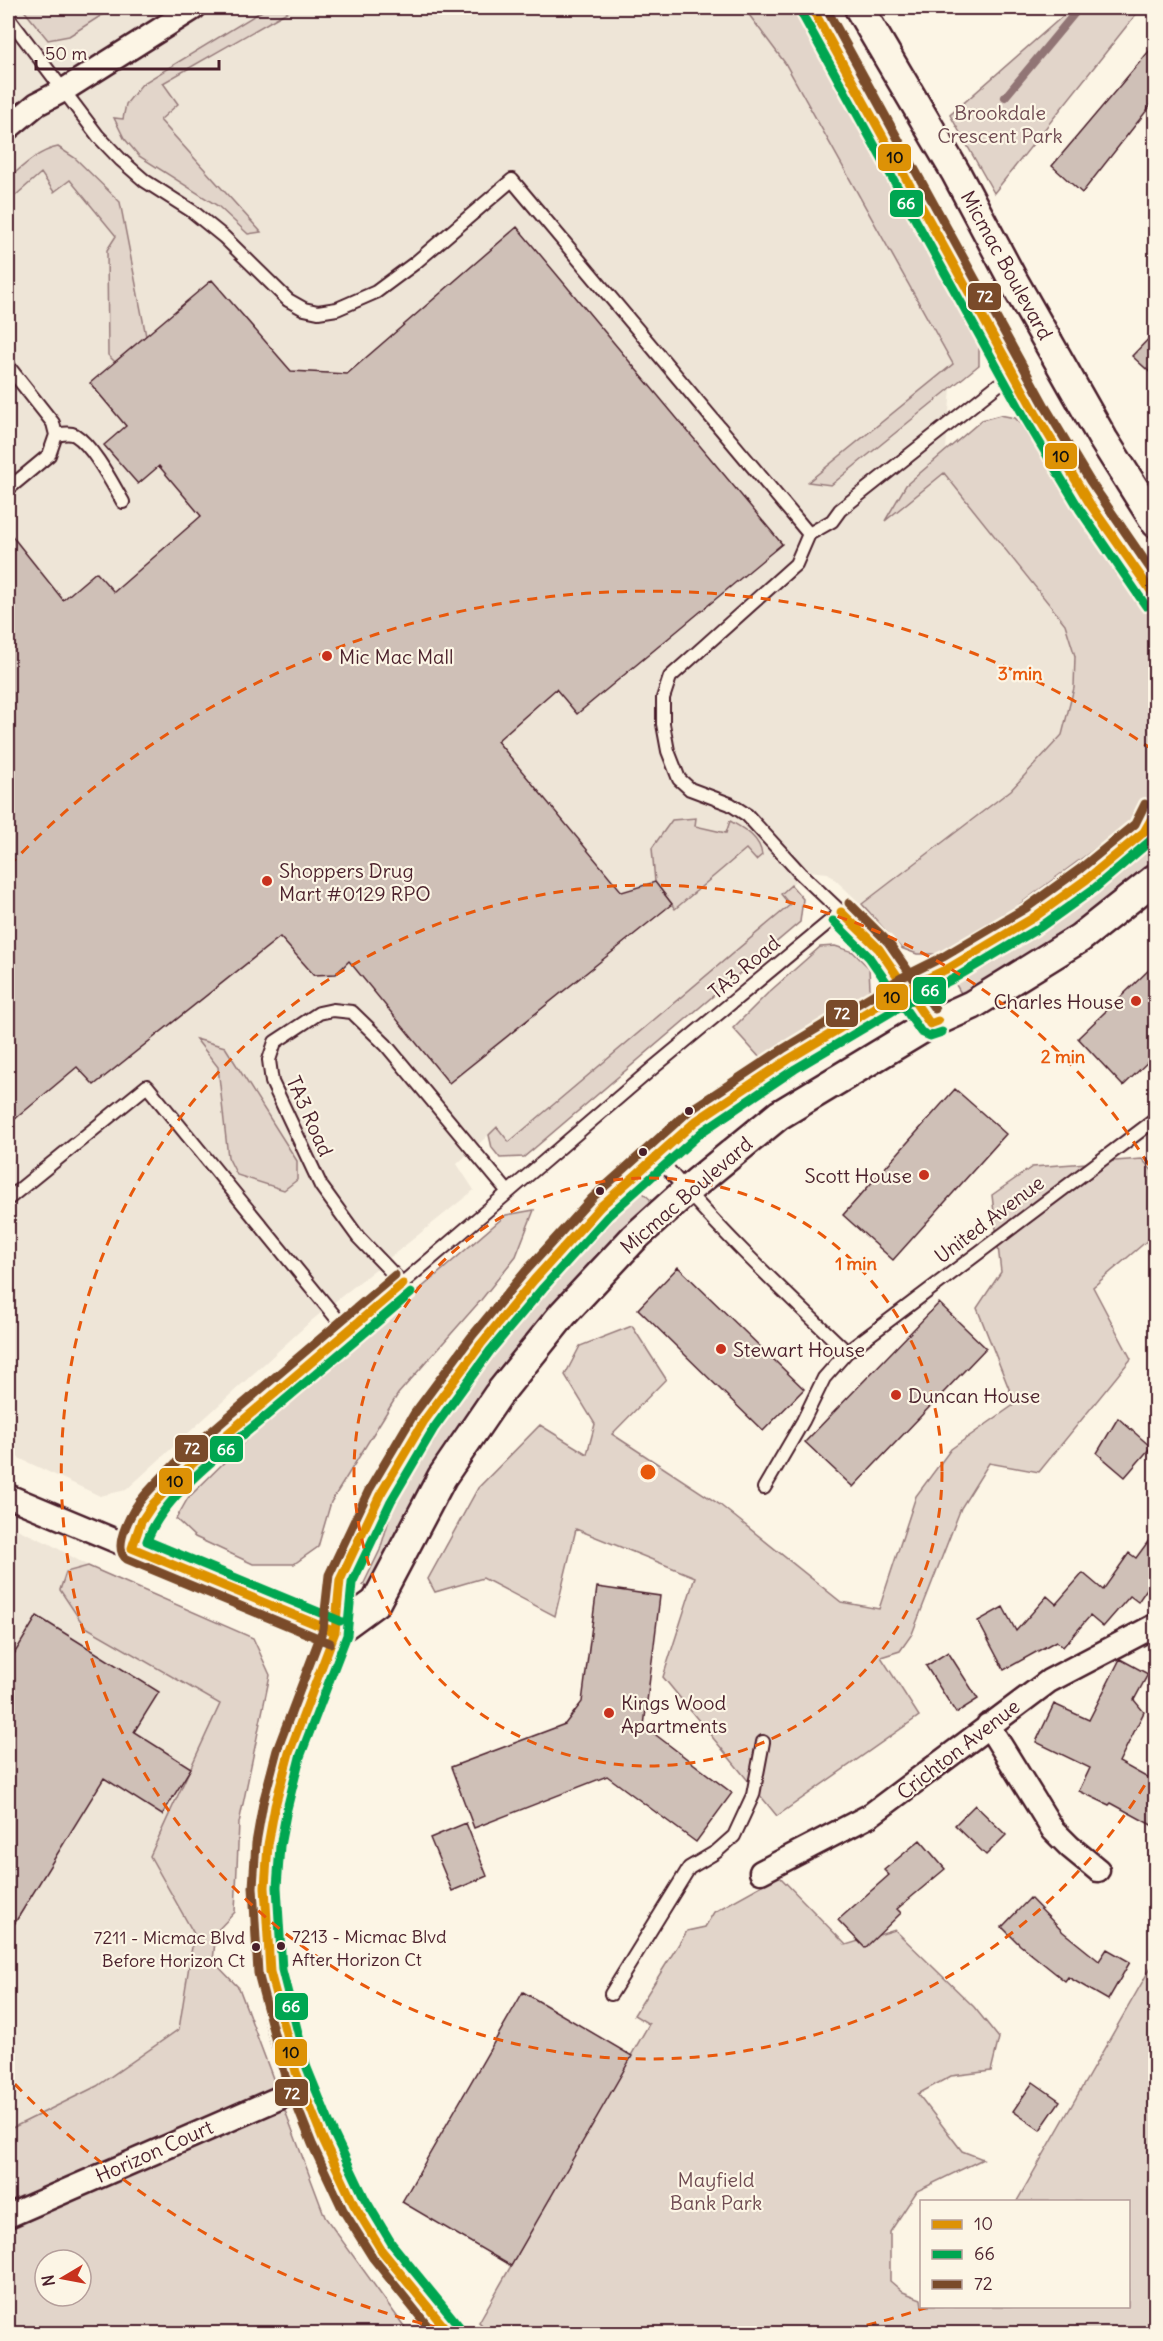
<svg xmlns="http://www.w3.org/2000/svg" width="1163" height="2341" viewBox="0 0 1163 2341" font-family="Delius,sans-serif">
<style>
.built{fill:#eee5d7}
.green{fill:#e2d5ca;stroke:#967a7a;stroke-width:1.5;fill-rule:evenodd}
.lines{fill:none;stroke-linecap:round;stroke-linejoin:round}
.stream{stroke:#917474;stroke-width:8}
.building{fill:#cfc0b7;stroke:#4a1f2b;stroke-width:1.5}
.service-casing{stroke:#4a1f2b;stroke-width:16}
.minor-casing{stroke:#4a1f2b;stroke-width:27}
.tertiary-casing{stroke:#4a1f2b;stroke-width:33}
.service{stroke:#fcf5e5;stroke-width:12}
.minor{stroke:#fcf5e5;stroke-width:22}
.tertiary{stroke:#fcf5e5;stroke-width:28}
.bus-1-casing{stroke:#fcf5e5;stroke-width:14}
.bus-2-casing{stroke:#fcf5e5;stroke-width:14}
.bus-3-casing{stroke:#fcf5e5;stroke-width:14}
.bus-1{stroke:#dd9206;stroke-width:9}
.bus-2{stroke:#00a651;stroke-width:9}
.bus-3{stroke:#7a4b2a;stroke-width:9}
.ring{fill:none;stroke:#e8590c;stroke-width:3;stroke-dasharray:10 8}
.poi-dot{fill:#c8321e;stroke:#fcf5e5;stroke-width:2}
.bus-dot{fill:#4a1f2b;stroke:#fcf5e5;stroke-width:2}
.labels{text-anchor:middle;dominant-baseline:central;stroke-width:4.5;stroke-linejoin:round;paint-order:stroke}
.bus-label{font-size:18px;fill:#4a1f2b;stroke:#fcf5e5;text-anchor:start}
.park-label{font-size:20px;fill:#704c53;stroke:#fcf5e5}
.street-label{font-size:20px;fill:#4a1f2b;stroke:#fcf5e5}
.poi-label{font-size:20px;fill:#4a1f2b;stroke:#fcf5e5;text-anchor:start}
.centre{fill:#e8590c;stroke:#fcf5e5;stroke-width:3}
.ring-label{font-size:18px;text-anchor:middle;font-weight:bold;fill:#e8590c;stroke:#fcf5e5;stroke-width:4.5;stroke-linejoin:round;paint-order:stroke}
.line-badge{stroke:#fcf5e5;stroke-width:2}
.badge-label{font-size:16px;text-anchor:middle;font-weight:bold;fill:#fff}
.pale-badge-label{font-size:16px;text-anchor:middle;font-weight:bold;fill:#111}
</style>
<rect width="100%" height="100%" fill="#fcf5e5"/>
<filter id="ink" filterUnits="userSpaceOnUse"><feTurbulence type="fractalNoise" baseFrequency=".0167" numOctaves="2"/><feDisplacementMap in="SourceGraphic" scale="12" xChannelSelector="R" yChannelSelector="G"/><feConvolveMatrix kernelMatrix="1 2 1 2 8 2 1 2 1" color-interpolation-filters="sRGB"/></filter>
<g filter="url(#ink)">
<path class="built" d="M 8,8 L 744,8 L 785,63 L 953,364 L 944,473 L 1065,624 L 1075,656 L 1074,688 L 1062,735 L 1011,790 L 861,904 L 828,873 L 807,871 L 781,894 L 790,905 L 508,1142 L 496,1128 L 457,1164 L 474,1190 L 311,1321 L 126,1490 L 100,1496 L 8,1453 Z
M 8,1525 L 50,1544 L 88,1566 L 66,1572 L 84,1626 L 220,1703 L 150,1856 L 194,1934 L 179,2029 L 97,2086 L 8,2130 Z"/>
<path class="green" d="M 22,8 L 113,8 L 69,36 L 48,40 Z
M 267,8 L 294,8 L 163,83 L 178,104 L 160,120 L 261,232 L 248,234 L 218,206 L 139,156 L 124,138 L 114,118 L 123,119 L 126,104 L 142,84 Z
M 744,8 L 793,8 L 979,337 L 979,365 L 831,485 L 808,482 L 953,364 L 785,63 Z
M 1072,8 L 1141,8 L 994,193 L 950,115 Z
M 58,147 L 75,158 L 120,202 L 146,336 L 115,362 L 108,355 L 107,250 L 116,236 L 70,180 L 54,192 L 41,173 L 8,202 L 8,179 C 23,166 38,151 58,147 Z
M 1000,415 L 1015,418 L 1029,432 L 1105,551 L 1155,622 L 1155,785 L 1153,793 L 1127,825 L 1008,913 L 938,954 L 917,954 L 901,948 L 862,904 L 1011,790 L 1062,735 L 1074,688 L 1075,656 L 1065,624 L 944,473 L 885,521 L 906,485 L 982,420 Z
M 696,818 L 695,826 L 726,833 L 730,821 C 744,829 760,837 762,855 L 756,860 L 746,849 L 675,909 L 655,882 L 652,848 L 672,820 Z
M 1155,836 L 1155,860 L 1125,888 L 1069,930 L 962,995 L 953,980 Z
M 791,885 L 803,899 L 800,922 L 524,1157 L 500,1158 L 492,1148 L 489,1135 L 497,1127 L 509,1142 L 790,905 L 781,894 Z
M 835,946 L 853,952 L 869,968 L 870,988 L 861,1001 L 761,1059 L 733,1028 L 768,993 L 820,947 Z
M 196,1039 L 225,1047 L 297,1161 L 297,1180 L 284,1190 L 237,1175 L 228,1157 L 218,1067 Z
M 1142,1159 L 1155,1174 L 1155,1234 L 1093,1287 L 1131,1359 L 1039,1472 L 989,1463 L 961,1508 L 912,1634 L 900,1651 L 881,1657 L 919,1716 L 777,1816 L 663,1677 L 695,1577 L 576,1529 L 555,1616 L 483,1578 L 435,1592 L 428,1579 L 478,1488 L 540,1425 L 587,1454 L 595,1424 L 565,1375 L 580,1346 L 632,1326 L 666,1379 L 612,1434 L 719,1504 L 841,1602 L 879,1609 L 916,1496 L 951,1449 L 1015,1404 L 977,1308 L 1001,1272 L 992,1195 L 1032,1167 Z
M 642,1192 L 652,1201 C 575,1281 503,1359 442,1452 C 414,1495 392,1542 370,1588 L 363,1585 L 380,1550 L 394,1503 L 429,1442 L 451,1410 L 501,1341 L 577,1252 Z
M 534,1210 L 516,1256 L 481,1300 L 398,1394 L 331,1502 L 318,1547 L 294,1564 L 253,1564 L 195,1537 L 176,1519 L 188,1498 L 261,1426 L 506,1215 Z
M 88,1566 L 253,1638 L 270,1675 L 239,1823 L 235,1912 L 216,1932 L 213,1961 L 239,1988 L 325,2217 L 409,2333 L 8,2334 L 8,2130 L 97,2086 L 179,2029 L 194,1934 L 150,1856 L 220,1704 L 84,1626 L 60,1590 L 66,1572 ZM 45,2260 L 81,2260 L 81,2296 L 45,2296 Z
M 779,1876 L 846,1945 L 895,1930 L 974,2007 L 999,2038 L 991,2071 L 951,2076 L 918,2094 L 962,2151 L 983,2159 L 917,2191 L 890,2232 L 890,2281 L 903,2292 L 921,2299 L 922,2306 L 1128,2306 L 1128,2202 L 1017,2201 L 1155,1960 L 1155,2333 L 491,2334 L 479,2322 L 649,2024 L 634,2015 L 687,1931 L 705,1927 L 714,1912 Z"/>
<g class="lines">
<path class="stream" d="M 1005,97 L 1079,8"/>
</g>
<path class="building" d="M 1155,44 L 1155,100 L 1082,193 L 1052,166 Z
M 517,227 L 782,544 L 577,714 L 556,689 L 497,741 L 622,892 L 655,882 L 672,904 L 449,1083 L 349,961 L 336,974 L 314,975 L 280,937 L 94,1085 L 77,1067 L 8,1125 L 8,531 L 63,600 L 96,572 L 114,592 L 201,516 L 159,466 L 138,484 L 104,445 L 126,426 L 90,383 L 212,280 L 291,371 L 347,374 Z
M 1155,332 L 1155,377 L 1132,356 Z
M 1155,964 L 1155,1055 L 1123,1086 L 1078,1038 Z
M 955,1089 L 1006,1134 L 893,1260 L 843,1215 Z
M 678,1267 L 804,1389 L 763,1431 L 638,1309 Z
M 939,1303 L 986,1348 L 853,1487 L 805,1442 Z
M 1118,1418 L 1151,1447 L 1125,1477 L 1097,1453 Z
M 1155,1532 L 1155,1577 L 1138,1602 L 1130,1596 L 1103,1627 L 1090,1616 L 1063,1647 L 1056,1641 L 1004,1670 L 978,1621 L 1003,1607 L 1016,1631 L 1047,1596 L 1056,1604 L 1083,1573 L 1103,1590 L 1129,1553 L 1136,1558 Z
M 597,1587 L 660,1596 L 644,1726 L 732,1793 L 696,1842 L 607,1776 L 474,1828 L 451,1767 L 565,1724 L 582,1702 Z
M 37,1616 L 159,1692 L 134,1732 L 191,1768 L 162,1815 L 104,1778 L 8,1934 L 8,1664 Z
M 948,1652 L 978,1699 L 956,1713 L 926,1666 Z
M 1120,1659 L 1148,1674 L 1134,1700 L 1144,1712 L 1119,1762 L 1155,1782 L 1155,1827 L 1111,1803 L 1109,1805 L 1079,1791 L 1090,1768 L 1036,1742 L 1054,1704 L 1089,1720 Z
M 975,1805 L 1006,1835 L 986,1855 L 955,1825 Z
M 466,1823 L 487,1876 L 452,1891 L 430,1838 Z
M 920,1840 L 945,1869 L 897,1909 L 901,1913 L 865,1948 L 838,1920 L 889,1875 L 884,1870 Z
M 1030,1898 L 1063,1932 L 1099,1961 L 1107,1949 L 1130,1962 L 1108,2000 L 1068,1977 L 1065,1981 L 1020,1945 L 1002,1927 Z
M 523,1992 L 632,2056 L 511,2266 L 402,2202 Z
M 1033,2082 L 1060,2101 L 1040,2130 L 1013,2111 Z"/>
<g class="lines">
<g class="service-casing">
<path id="service" d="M 8,17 L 98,136 L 121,160 L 145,181 L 192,211 L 224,237 L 288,300 L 304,309 L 318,312 L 337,309 L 376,292 L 415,263 L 512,180 L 809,534
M 8,366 L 53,423 L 56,435 L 49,455 L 8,489
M 56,435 C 62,434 69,432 75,435 C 93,446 112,483 123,502
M 930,1024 L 907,988 L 855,923 L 841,912 L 800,873 L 747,815 L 730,804 L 690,789 L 679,779 L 668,751 L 663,724 L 663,698 L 670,677 L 796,564 L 809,534 L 832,521 L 840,510 L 1013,373
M 657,1156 C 715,1227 781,1289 847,1352
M 8,1199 L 147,1086 L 347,1331
M 403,1284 L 358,1237 L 321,1186 L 272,1082 L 269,1060 L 275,1042 L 319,1013 L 333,1010 L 352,1012 L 386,1045 L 508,1192
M 764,1488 L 803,1421 L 824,1378 L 847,1352 L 1156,1119
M 132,1548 C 147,1507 162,1494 192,1464 L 654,1067 L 841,912
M 611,1994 L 689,1868 L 716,1852 L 734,1836 L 753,1795 L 763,1742"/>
</g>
<g class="minor-casing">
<path id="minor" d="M 8,128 L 37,104 L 64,90 L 194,8
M 8,1496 L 335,1632
M 988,1725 L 1053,1830 L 1070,1847 L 1098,1870
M 761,1872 L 869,1816 L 1049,1681 L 1156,1625
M 8,2216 L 302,2088"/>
</g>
<g class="tertiary-casing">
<path id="tertiary" d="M 812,8 C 872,113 930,219 987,326 C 1035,414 1087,517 1156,590
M 859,8 L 956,173 L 1014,282 L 1103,439 L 1156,523
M 335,1632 L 376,1602 L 442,1477 L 498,1395 L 563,1314 L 634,1238 L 686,1191 L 779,1115 L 930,1024 L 972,1005 L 1080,938 L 1156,878
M 450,2334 C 335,2215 246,2009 268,1843 C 278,1771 310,1706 332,1638 C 338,1619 335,1598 340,1580 C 345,1562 357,1543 365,1526 C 401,1449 451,1381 505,1315 C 536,1278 567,1238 602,1205 C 616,1191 632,1179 646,1166 C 663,1151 679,1134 697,1120 C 744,1085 796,1055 846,1026 C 866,1014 884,1001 904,989 C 918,981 934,976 949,969 C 1023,930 1093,878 1156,821"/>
</g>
<use href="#service" class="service"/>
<use href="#minor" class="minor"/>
<use href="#tertiary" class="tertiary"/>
<g class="bus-1-casing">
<path id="bus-1" d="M 812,8 L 1036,414 L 1090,504 L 1156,598
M 841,912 L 879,949 L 930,1024 L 938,1021
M 335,1632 L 132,1548 L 141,1522 L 153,1504 L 192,1464 L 403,1284
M 450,2334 L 382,2251 L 354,2205 L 323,2139 L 296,2072 L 270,1972 L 265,1887 L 268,1845 L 275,1806 L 289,1753 L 335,1632 L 340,1580 L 380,1495 L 424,1421 L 481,1344 L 534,1280 L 600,1207 L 696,1121 L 789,1059 L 907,988 L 949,968 L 1033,918 L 1087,879 L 1144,832 L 1156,811"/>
</g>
<g class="bus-2-casing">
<path id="bus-2" d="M 802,14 L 1026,420 L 1080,510 L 1146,606
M 833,921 L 869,957 L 921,1032 L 930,1036 L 942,1032
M 340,1621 L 147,1541 C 164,1493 233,1445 272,1411 C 318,1372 365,1333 411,1293
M 459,2326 L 392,2244 L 365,2199 L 334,2134 L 307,2068 L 282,1970 L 277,1887 L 280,1846 L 287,1809 L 300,1757 L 347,1635 L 352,1583 L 391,1501 L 434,1428 L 490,1351 L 543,1288 L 608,1216 L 703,1131 L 795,1069 L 913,999 L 955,978 L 1039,928 L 1095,888 L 1156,836"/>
</g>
<g class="bus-3-casing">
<path id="bus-3" d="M 826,8 L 1046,408 L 1090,481 L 1156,577
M 849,903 L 888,942 L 935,1009
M 330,1643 L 127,1559 C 110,1547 134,1507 145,1495 C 176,1460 213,1430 249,1399 C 298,1358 347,1316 395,1275
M 434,2334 L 373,2258 L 343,2210 L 312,2144 L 285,2076 L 258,1973 L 253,1887 L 256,1843 L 263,1803 L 277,1750 L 323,1629 L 329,1575 L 369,1490 L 414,1414 L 472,1336 L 525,1272 L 592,1198 L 689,1111 L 783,1049 L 901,978 L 943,957 L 1026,908 L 1080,869 L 1135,824 L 1145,804"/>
</g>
<use href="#bus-1" class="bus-1"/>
<use href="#bus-2" class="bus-2"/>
<use href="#bus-3" class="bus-3"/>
</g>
</g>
<g class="ring">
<circle cx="648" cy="1472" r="294"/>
<path d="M1154 1770A587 587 0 1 1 1154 1174"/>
<path d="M928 2307A881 881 0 0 1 839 2332M457 2332A881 881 0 0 1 9 2078M9 866A881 881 0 0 1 1153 750"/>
</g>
<g class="poi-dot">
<circle cx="327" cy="656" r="6"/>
<circle cx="267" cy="881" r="6"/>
<circle cx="1136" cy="1001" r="6"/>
<circle cx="924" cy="1175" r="6"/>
<circle cx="721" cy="1349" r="6"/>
<circle cx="896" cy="1395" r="6"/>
<circle cx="609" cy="1713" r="6"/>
</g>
<g class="bus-dot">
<circle cx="689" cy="1111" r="5"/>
<circle cx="643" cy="1152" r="5"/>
<circle cx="600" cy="1191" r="5"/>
<circle cx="281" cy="1946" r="5"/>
<circle cx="256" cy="1947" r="5"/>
</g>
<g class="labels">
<g class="bus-label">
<text x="292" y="1936">7213 - Micmac Blvd<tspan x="292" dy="23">After Horizon Ct</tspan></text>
<text x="245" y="1937" text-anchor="end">7211 - Micmac Blvd<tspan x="245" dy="23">Before Horizon Ct</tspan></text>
</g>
<g class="park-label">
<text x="1000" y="112">Brookdale<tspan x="1000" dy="23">Crescent Park</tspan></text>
<text x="716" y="2179">Mayfield<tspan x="716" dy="23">Bank Park</tspan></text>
</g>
<g class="street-label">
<text transform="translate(1007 265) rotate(61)">Micmac Boulevard</text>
<text transform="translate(744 967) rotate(-40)">TA3 Road</text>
<text transform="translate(310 1116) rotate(66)">TA3 Road</text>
<text transform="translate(686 1195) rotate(-41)">Micmac Boulevard</text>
<text transform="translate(989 1219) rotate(-37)">United Avenue</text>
<text transform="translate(958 1749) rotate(-38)">Crichton Avenue</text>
<text transform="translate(154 2151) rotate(-24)">Horizon Court</text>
</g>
<g class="poi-label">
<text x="339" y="656">Mic Mac Mall</text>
<text x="279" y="870">Shoppers Drug<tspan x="279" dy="23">Mart #0129 RPO</tspan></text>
<text x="1124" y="1001" text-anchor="end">Charles House</text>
<text x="912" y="1175" text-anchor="end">Scott House</text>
<text x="733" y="1349">Stewart House</text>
<text x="908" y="1395">Duncan House</text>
<text x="621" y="1702">Kings Wood<tspan x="621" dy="23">Apartments</tspan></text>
</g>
</g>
<circle cx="648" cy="1472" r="9" class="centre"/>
<g class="ring-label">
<text x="1020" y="680">3 min</text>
<text x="1063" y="1063">2 min</text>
<text x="856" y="1270">1 min</text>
</g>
<g class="line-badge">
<rect x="877" y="143" width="35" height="29" rx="6" fill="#dd9206"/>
<rect x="889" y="189" width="35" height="29" rx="6" fill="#00a651"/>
<rect x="967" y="282" width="35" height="29" rx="6" fill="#7a4b2a"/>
<rect x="1044" y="442" width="34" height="28" rx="6" fill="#dd9206"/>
<rect x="912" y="976" width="35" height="29" rx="6" fill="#00a651"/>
<rect x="875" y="983" width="34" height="28" rx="6" fill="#dd9206"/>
<rect x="825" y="999" width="34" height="29" rx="6" fill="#7a4b2a"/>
<rect x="174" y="1434" width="35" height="29" rx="6" fill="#7a4b2a"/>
<rect x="209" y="1435" width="35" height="28" rx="6" fill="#00a651"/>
<rect x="158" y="1467" width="35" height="28" rx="6" fill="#dd9206"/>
<rect x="274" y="1992" width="35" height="29" rx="6" fill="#00a651"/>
<rect x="274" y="2038" width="34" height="29" rx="6" fill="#dd9206"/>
<rect x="274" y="2078" width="35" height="29" rx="6" fill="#7a4b2a"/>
</g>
<g class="badge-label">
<text x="906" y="209">66</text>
<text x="985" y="302">72</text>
<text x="930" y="996">66</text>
<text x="842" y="1019">72</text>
<text x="192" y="1454">72</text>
<text x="226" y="1455">66</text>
<text x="291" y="2012">66</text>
<text x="292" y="2099">72</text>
</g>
<g class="pale-badge-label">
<text x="895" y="163">10</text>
<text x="1061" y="462">10</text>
<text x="892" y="1003">10</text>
<text x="175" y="1487">10</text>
<text x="291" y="2058">10</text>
</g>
<rect width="1163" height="2341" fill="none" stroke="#fcf5e5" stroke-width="30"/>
<rect x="15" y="15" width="1133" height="2311" fill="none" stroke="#4a1f2b" stroke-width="2" filter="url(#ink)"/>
<rect x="920" y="2200" width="210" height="108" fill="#fcf5e5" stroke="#b59f9b" stroke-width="1.5"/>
<rect x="932" y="2220" width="30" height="9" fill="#dd9206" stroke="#b59f9b" stroke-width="1.5"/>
<text x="974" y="2230" font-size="18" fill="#4a1f2b">10</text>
<rect x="932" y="2250" width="30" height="9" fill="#00a651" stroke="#b59f9b" stroke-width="1.5"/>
<text x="974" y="2260" font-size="18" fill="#4a1f2b">66</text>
<rect x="932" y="2280" width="30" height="9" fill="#7a4b2a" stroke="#b59f9b" stroke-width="1.5"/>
<text x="974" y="2290" font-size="18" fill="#4a1f2b">72</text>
<g transform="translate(63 2278) rotate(260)"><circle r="28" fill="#fcf5e5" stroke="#b59f9b" stroke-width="1.5"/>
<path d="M0-4.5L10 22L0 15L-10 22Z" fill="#c8321e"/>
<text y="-9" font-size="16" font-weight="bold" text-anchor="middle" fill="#4a1f2b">N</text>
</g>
<path d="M36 60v9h183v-9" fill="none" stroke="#4a1f2b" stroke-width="3"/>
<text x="45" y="60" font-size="18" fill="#4a1f2b" stroke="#fcf5e5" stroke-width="4.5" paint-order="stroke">50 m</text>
</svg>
